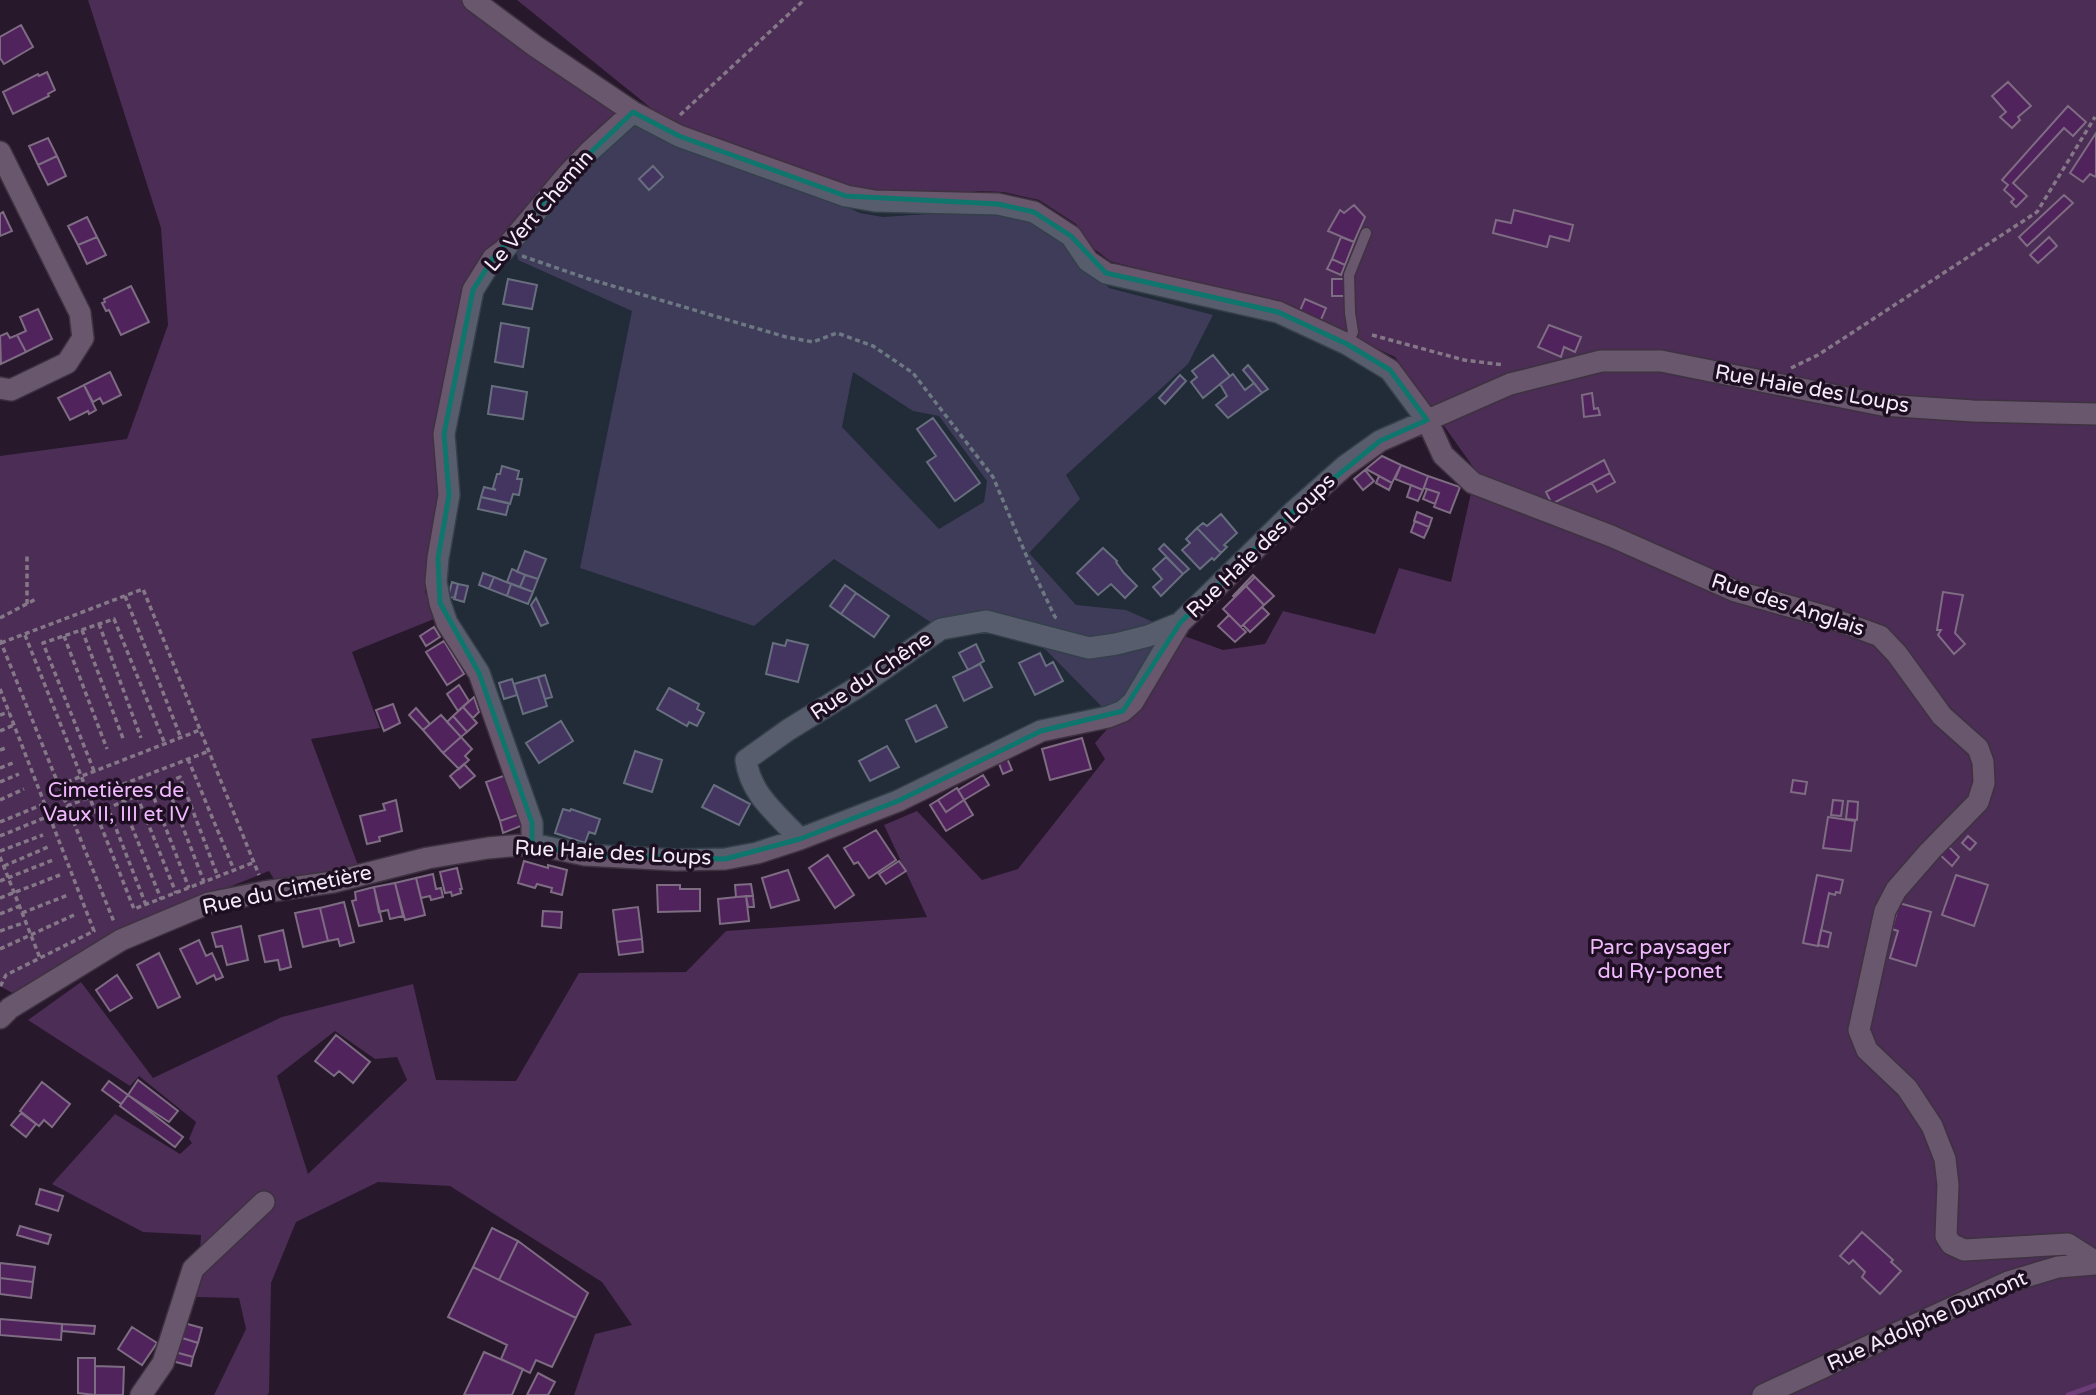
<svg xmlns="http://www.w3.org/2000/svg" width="2096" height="1395" viewBox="0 0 2096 1395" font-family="'Varela Round',sans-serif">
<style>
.green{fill:#4c2d55;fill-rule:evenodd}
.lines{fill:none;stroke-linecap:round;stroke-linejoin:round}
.stream{stroke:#6c3d78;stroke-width:5}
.building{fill:#51235d;stroke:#7e6c83;stroke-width:2}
.service-casing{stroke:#3e3241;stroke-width:13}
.minor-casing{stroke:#3e3241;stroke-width:24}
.secondary-casing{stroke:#3e3241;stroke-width:24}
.path{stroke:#847888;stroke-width:3.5;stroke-dasharray:5 3.5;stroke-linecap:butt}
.service{stroke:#69576d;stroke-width:10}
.minor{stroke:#69576d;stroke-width:21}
.secondary{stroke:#69576d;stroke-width:21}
.marked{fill:#0f766e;fill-opacity:0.2;stroke:#0f766e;stroke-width:5;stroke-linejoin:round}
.labels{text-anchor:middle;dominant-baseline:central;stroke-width:7;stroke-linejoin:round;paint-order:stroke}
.street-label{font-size:21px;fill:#f6ecf9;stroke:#1d0f21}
.park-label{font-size:21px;fill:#f0b9fe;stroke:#1d0f21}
</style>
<rect width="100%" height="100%" fill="#27182b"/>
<path class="green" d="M 88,0 L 467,0 L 611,105 L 615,117 L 550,183 L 461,290 L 435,433 L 439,498 L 425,592 L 439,617 L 352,652 L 380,728 L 311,739 L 359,868 L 279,887 L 269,871 L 117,932 L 14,994 L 0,986 L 0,456 L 127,439 L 168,325 L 161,228 Z
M 517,0 L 2096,0 L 2096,1395 L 574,1395 L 595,1334 L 632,1325 L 602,1282 L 450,1186 L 378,1182 L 296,1222 L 271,1283 L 269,1393 L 267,1395 L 214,1395 L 246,1329 L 239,1298 L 197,1297 L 201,1235 L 143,1232 L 52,1184 L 115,1114 L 180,1154 L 192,1143 L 189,1139 L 196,1122 L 139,1076 L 130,1086 L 28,1020 L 81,982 L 153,1078 L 282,1017 L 413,984 L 436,1080 L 516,1081 L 579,973 L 686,972 L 726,931 L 927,917 L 884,825 L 917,811 L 982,880 L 1018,869 L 1105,759 L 1095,743 L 1115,720 L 1039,643 L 984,620 L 935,625 L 834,559 L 754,626 L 580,568 L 632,311 L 518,260 L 516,250 L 586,163 L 635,124 L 790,182 L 860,213 L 883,217 L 972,211 L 992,212 L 1020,218 L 1059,236 L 1109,288 L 1213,315 L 1188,364 L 1066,475 L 1080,499 L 1029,553 L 1076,605 L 1126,610 L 1187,637 L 1223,650 L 1265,644 L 1283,611 L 1375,634 L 1399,568 L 1451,582 L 1471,493 L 1481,478 L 1395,357 L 1348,335 L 1278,306 L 1110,261 L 1093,248 L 1076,224 L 1039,200 L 1003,192 L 979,191 L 921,200 L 853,192 L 804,170 L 702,136 L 667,121 ZM 853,372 L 913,411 L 939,416 L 987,481 L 984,502 L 939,529 L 842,427 ZM 335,1031 L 375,1059 L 397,1057 L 407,1080 L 308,1174 L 277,1076 Z"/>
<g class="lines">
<path class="stream" d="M 2068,1395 L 2096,1385"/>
</g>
<path class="building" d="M 21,25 L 33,47 L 4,64 L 0,58 L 0,37 Z
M 47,72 L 55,90 L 48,94 L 49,96 L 13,114 L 3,92 L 38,74 L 39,76 Z
M 2008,82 L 2031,106 L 2018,117 L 2020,120 L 2012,128 L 2000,117 L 2006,112 L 1992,96 Z
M 2068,106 L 2086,122 L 2073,136 L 2064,128 L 2013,183 L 2027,196 L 2016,207 L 2011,202 L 2014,199 L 2004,190 L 2008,185 L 2002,180 Z
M 2096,133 L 2096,177 L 2090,174 L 2083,182 L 2070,173 Z
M 48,138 L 57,156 L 38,165 L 29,146 Z
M 57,156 L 66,176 L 48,185 L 38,165 Z
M 653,166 L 663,177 L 649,190 L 639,179 Z
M 2064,195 L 2073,203 L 2027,246 L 2019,237 Z
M 1354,205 L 1365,217 L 1354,242 L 1328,231 L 1340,210 L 1344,213 Z
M 1514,210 L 1573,225 L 1569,241 L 1550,236 L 1547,247 L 1493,233 L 1496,220 L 1511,223 Z
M 3,212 L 12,231 L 0,236 L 0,214 Z
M 87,217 L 97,237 L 78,245 L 68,226 Z
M 97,237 L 106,255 L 87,264 L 78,245 Z
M 1341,237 L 1354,242 L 1345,265 L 1332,259 Z
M 2049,237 L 2057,246 L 2038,263 L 2030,255 Z
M 1332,259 L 1345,265 L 1341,275 L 1327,269 Z
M 508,279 L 537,285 L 532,309 L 503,304 Z
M 1332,279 L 1344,279 L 1344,296 L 1332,296 Z
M 131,286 L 149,322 L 121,335 L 109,310 L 106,311 L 102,303 L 105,302 L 104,299 Z
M 1305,299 L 1326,308 L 1320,322 L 1299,313 Z
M 38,309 L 52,339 L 26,352 L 17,335 L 26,331 L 20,317 Z
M 501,323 L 529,328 L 523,367 L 495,362 Z
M 1549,325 L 1581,337 L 1575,352 L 1564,347 L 1561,357 L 1538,347 Z
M 7,333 L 10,338 L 17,335 L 26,352 L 1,364 L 0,336 Z
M 1213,355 L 1230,376 L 1203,398 L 1191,382 L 1197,377 L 1192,371 Z
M 1248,365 L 1268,389 L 1262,393 L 1243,370 Z
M 110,372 L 121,395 L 103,404 L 100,398 L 93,402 L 84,385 Z
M 1233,374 L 1245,390 L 1254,383 L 1262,393 L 1228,418 L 1216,405 L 1227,396 L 1220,384 Z
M 1180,375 L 1186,381 L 1165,404 L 1159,398 Z
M 84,385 L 96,410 L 89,414 L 88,411 L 70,420 L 58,398 Z
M 492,386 L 527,392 L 523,419 L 488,414 Z
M 1592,393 L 1594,409 L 1598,408 L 1600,415 L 1584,417 L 1582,395 Z
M 933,418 L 980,483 L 955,501 L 927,462 L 936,456 L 917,429 Z
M 1382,456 L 1401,465 L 1392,483 L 1366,469 Z
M 1604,460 L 1610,473 L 1552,504 L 1546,492 Z
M 1401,465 L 1428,476 L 1423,490 L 1395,479 Z
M 502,466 L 519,471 L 517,479 L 522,479 L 519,495 L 513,494 L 510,504 L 481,497 L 484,487 L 496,490 L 493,488 L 497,474 L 500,474 Z
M 1365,470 L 1374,481 L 1363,490 L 1354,479 Z
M 1610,473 L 1615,482 L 1597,492 L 1592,483 Z
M 1379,476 L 1392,483 L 1389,490 L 1376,483 Z
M 1428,476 L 1460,487 L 1450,513 L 1434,507 L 1439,493 L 1424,488 Z
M 1411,485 L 1423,490 L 1418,501 L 1407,497 Z
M 1427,489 L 1439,493 L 1435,504 L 1423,499 Z
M 481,497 L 509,503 L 506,515 L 478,509 Z
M 1417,512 L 1432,518 L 1429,527 L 1414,521 Z
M 1221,514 L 1237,533 L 1224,545 L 1227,547 L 1221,553 L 1197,528 L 1203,523 L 1207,526 Z
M 1415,521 L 1429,527 L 1424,538 L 1411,532 Z
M 1197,528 L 1221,553 L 1214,560 L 1212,558 L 1200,569 L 1182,550 L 1190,543 L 1186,539 Z
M 1164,544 L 1189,569 L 1183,574 L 1159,549 Z
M 1103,548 L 1117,561 L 1116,562 L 1124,573 L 1137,586 L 1125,598 L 1111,584 L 1098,595 L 1077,573 Z
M 525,551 L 546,559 L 538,579 L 517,572 Z
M 1166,557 L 1183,574 L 1161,596 L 1153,587 L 1162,579 L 1153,569 Z
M 512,569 L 525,575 L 520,587 L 507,582 Z
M 483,573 L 494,577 L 489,589 L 479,585 Z
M 525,575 L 538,579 L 533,592 L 520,587 Z
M 1253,575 L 1255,577 L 1234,597 L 1233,596 Z
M 494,577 L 511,584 L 507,596 L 489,589 Z
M 1255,577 L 1274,596 L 1264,605 L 1246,586 Z
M 452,582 L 458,584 L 455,598 L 448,597 Z
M 458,584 L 468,586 L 464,602 L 454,599 Z
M 511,584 L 533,592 L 528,604 L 507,596 Z
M 845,585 L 856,593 L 841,614 L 830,606 Z
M 1246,586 L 1264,605 L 1241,627 L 1223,609 Z
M 1943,592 L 1963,595 L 1955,633 L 1965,644 L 1954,654 L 1938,635 L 1941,630 L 1937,630 Z
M 856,593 L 889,616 L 874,637 L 841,614 Z
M 536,598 L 548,623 L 541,626 L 531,605 Z
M 1262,607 L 1269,614 L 1250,632 L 1243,625 Z
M 1229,615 L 1246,632 L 1235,642 L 1218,626 Z
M 434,627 L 440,637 L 426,646 L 420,636 Z
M 787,640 L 808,645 L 798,682 L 766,674 L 773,643 L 785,646 Z
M 444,641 L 464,674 L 447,685 L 426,652 Z
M 976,644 L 984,661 L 968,670 L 959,653 Z
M 1040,653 L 1046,666 L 1053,662 L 1063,681 L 1035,695 L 1019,663 Z
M 980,664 L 992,687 L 964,701 L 953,677 Z
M 545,675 L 552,697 L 545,699 L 538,677 Z
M 538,677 L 547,706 L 523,714 L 514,684 Z
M 512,679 L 517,695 L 504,699 L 499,683 Z
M 459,685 L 469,701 L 458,711 L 447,694 Z
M 669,688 L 699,704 L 697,709 L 704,713 L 697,726 L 689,722 L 687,726 L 657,709 Z
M 474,697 L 479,712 L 473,718 L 463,707 Z
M 393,704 L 400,723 L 384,731 L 376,710 Z
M 936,705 L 947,727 L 916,742 L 906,720 Z
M 463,707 L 477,723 L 467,732 L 453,716 Z
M 416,708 L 430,724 L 423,730 L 409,715 Z
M 441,715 L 461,737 L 443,753 L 423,730 Z
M 453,716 L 467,732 L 461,737 L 447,722 Z
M 561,721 L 573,741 L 539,763 L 526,743 Z
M 461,737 L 472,749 L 465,756 L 469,760 L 459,769 L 443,753 Z
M 1082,738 L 1091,769 L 1050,780 L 1042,749 Z
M 887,746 L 899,767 L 870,781 L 859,761 Z
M 635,751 L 662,760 L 652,792 L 624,783 Z
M 1007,758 L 1012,770 L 1003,774 L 998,761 Z
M 464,764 L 475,776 L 460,788 L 450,776 Z
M 509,774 L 523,813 L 500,821 L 486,782 Z
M 983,775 L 989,785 L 964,800 L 958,790 Z
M 1793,780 L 1807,782 L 1805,794 L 1791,792 Z
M 714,785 L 750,804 L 739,825 L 702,807 Z
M 957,788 L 964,800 L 946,812 L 938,800 Z
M 396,800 L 402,831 L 379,837 L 380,841 L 367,844 L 360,816 L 385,810 L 383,804 Z
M 938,800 L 946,812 L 964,800 L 973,815 L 946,831 L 930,805 Z
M 1833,800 L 1843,801 L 1841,816 L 1831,815 Z
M 1848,801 L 1858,802 L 1857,820 L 1846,819 Z
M 563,809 L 570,811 L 571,809 L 600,819 L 595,834 L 589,832 L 585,843 L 555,833 Z
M 523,813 L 526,824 L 503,833 L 500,821 Z
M 1828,817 L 1855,821 L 1851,851 L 1823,848 Z
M 876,830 L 896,860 L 869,878 L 858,862 L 854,864 L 844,848 Z
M 1968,836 L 1976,843 L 1970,850 L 1962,843 Z
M 1946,844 L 1959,857 L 1952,866 L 1938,853 Z
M 828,855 L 854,895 L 835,908 L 809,868 Z
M 524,861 L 548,868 L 548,865 L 567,870 L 562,895 L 551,892 L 552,888 L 537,884 L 535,888 L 518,883 Z
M 899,861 L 906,871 L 886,884 L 879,874 Z
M 457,868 L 462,889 L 460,889 L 461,893 L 452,896 L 451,892 L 445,893 L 440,872 Z
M 788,870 L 799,900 L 771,908 L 762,878 Z
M 433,874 L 436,889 L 441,888 L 443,897 L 431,900 L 430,896 L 421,898 L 416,878 Z
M 1817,875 L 1843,880 L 1840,893 L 1836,892 L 1835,895 L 1829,893 L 1818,946 L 1803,943 Z
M 1956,875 L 1988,885 L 1974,926 L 1942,915 Z
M 416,878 L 425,915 L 405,920 L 395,883 Z
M 395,883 L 403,916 L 390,919 L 388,910 L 379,912 L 374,887 Z
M 751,884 L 753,896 L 736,897 L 735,885 Z
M 657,885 L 680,885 L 680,889 L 700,889 L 700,911 L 658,912 Z
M 374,887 L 382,921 L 359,926 L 352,901 L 356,900 L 355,892 Z
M 746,896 L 753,896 L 754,907 L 748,907 Z
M 746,896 L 749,921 L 720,924 L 718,899 Z
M 344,902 L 354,942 L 340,946 L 338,939 L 328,941 L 320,908 Z
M 1899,903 L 1931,912 L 1916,966 L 1890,958 L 1898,931 L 1892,929 Z
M 638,907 L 642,939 L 617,942 L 613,910 Z
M 320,908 L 328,941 L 303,947 L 295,913 Z
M 543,911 L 562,912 L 561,928 L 542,926 Z
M 241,926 L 248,960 L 227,965 L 222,946 L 216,947 L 212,933 Z
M 283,930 L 291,967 L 280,970 L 278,960 L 265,962 L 259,936 Z
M 1821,930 L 1831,933 L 1828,947 L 1818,945 Z
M 642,939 L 643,952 L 619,955 L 617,942 Z
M 199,940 L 206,956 L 212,953 L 223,977 L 216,980 L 214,975 L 197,984 L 180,949 Z
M 159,953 L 180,997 L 158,1008 L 137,965 Z
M 117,975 L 132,998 L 110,1011 L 96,990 Z
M 336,1035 L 370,1062 L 353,1083 L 339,1071 L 334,1076 L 315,1061 Z
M 138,1080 L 178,1111 L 169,1122 L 128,1095 Z
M 109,1081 L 128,1095 L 121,1104 L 102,1090 Z
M 42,1082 L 70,1104 L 52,1127 L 44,1120 L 39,1126 L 20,1111 Z
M 128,1095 L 183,1137 L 175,1147 L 120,1106 Z
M 21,1113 L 36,1124 L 26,1137 L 11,1125 Z
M 40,1189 L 63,1196 L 58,1211 L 36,1204 Z
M 20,1226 L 51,1235 L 48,1244 L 17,1235 Z
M 492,1228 L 518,1241 L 499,1280 L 473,1267 Z
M 1862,1232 L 1893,1260 L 1891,1262 L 1901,1271 L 1880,1294 L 1862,1277 L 1865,1272 L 1853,1260 L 1849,1264 L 1840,1256 Z
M 518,1241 L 588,1293 L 576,1318 L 499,1280 Z
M 0,1263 L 35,1267 L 33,1282 L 0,1278 Z
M 473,1267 L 576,1318 L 552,1367 L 536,1360 L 530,1373 L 501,1359 L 507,1345 L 448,1317 Z
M 0,1278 L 33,1282 L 31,1298 L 0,1294 Z
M 0,1319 L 62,1324 L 61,1340 L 0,1335 Z
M 184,1323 L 202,1328 L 198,1343 L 179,1337 Z
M 62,1324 L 95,1326 L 94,1334 L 62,1331 Z
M 132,1327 L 157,1343 L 142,1365 L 118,1349 Z
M 179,1337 L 198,1343 L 193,1357 L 175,1352 Z
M 175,1352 L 193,1357 L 191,1366 L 172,1361 Z
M 484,1352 L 523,1369 L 512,1395 L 464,1395 Z
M 78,1358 L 95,1358 L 95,1395 L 78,1393 Z
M 95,1366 L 124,1367 L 123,1395 L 95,1395 Z
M 538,1373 L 555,1382 L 548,1395 L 527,1395 Z"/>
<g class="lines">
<g class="service-casing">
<path id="service" d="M 1347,344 L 1353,332 L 1350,313 L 1349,275 L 1366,233"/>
</g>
<g class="minor-casing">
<path id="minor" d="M 473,0 L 535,46 L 633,112 L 679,136 L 846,196 L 875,201 L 998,204 L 1034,212 L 1071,236 L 1088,261 L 1106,273 L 1278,312 L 1347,344 L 1390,370 L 1427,420 L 1443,455 L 1473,483 L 1611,536 L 1735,591 L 1828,617 L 1880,636 L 1897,654 L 1942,716 L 1978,748 L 1983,762 L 1984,783 L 1978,802 L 1930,851 L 1896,890 L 1885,911 L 1859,1030 L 1867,1050 L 1907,1088 L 1932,1126 L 1945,1159 L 1948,1185 L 1946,1236 L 1951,1244 L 1964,1250 L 2068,1244 L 2096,1262
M 0,152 L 80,313 L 83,338 L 67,363 L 11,390 L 0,388
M 800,839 C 777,814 750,794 746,760 L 788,730 L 861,685 L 941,629 L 986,621 L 1089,648 L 1116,644 L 1148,636 L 1180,623
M 532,844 L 532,823 L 479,673 L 447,623 L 440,603 L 436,582 L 438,558 L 449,495 L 444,434 L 473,290 L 493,258 L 504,250 L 567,175 L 590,151 L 633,112
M 0,1018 L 10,1008 L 121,940 L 209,903 L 264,892 L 333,882 L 428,858 L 488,848 L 532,844 L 585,855 L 676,860 L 725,859 L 757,853 L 800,839 L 898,801 L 1041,731 L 1108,717 L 1123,711 L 1133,702 L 1180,623 L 1294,511 L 1345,466 L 1380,441 L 1510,384 L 1601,361 L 1661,361 L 1882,405 L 1973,411 L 2096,414
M 141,1395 L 163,1363 L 193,1269 L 264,1202"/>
</g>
<g class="secondary-casing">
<path id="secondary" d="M 1763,1395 L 2008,1282 L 2058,1267 L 2096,1264"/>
</g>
<path class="path" d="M 680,115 L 804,0
M 522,256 L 589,279 L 786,337 L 813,342 L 837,333 L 873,346 L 913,373 L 993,477 L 1032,569 L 1055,617 L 1057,618
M 1372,335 L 1464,360 L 1504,365
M 1791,368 L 1818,355 L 2037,212 L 2095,117
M 125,596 L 181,738
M 27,604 L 27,555
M 0,618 L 36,599
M 99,624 L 141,738
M 82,630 L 124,741
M 25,635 L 134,909 L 255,862
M 64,636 L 107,749
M 0,640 L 114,922
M 1,643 L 143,589 L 259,875
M 0,689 L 94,931 L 6,975 L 0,987
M 0,715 L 9,712
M 0,731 L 14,725
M 0,750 L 8,747
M 188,759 L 234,870
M 0,768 L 13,763
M 94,771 L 43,643 L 114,619 L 165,744
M 0,782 L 19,774
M 166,783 L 204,882
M 59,785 L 200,730
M 151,790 L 189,888
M 137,796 L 176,893
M 0,800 L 24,789
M 122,802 L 161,899
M 67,806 L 209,751
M 0,822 L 44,804
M 0,836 L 49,816
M 0,851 L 43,835
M 0,857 L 40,958
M 4,866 L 48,847
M 0,881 L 53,860
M 0,898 L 60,875
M 146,905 L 108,808 L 180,777 L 218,877
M 22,913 L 68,895
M 0,914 L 20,906
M 0,931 L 26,922
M 0,949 L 74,915"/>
<use href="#service" class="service"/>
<use href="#minor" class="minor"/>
<use href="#secondary" class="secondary"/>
</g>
<path class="marked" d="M 633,112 L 679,136 L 846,196 L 998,204 L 1034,212 L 1071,236 L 1106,273 L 1278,312 L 1347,344 L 1390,370 L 1427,420 L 1380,441 L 1294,511 L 1180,623 L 1123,711 L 1041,731 L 898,801 L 800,839 L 725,859 L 585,855 L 532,844 L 532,823 L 479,673 L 440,603 L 438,558 L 449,495 L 444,434 L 473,290 L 493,258 L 567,175 Z"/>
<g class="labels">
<g class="street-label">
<text transform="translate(539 211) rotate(-49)">Le Vert Chemin</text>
<text transform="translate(1812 389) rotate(10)">Rue Haie des Loups</text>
<text transform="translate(1261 546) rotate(-44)">Rue Haie des Loups</text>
<text transform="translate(1788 605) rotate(18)">Rue des Anglais</text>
<text transform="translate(871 676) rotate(-34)">Rue du Chêne</text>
<text transform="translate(613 853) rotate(3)">Rue Haie des Loups</text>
<text transform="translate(287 890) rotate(-12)">Rue du Cimetière</text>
<text transform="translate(1927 1321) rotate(-24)">Rue Adolphe Dumont</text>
</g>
<g class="park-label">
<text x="116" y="790">Cimetières de<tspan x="116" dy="24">Vaux II, III et IV</tspan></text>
<text x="1660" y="947">Parc paysager<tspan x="1660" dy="24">du Ry-ponet</tspan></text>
</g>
</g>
</svg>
